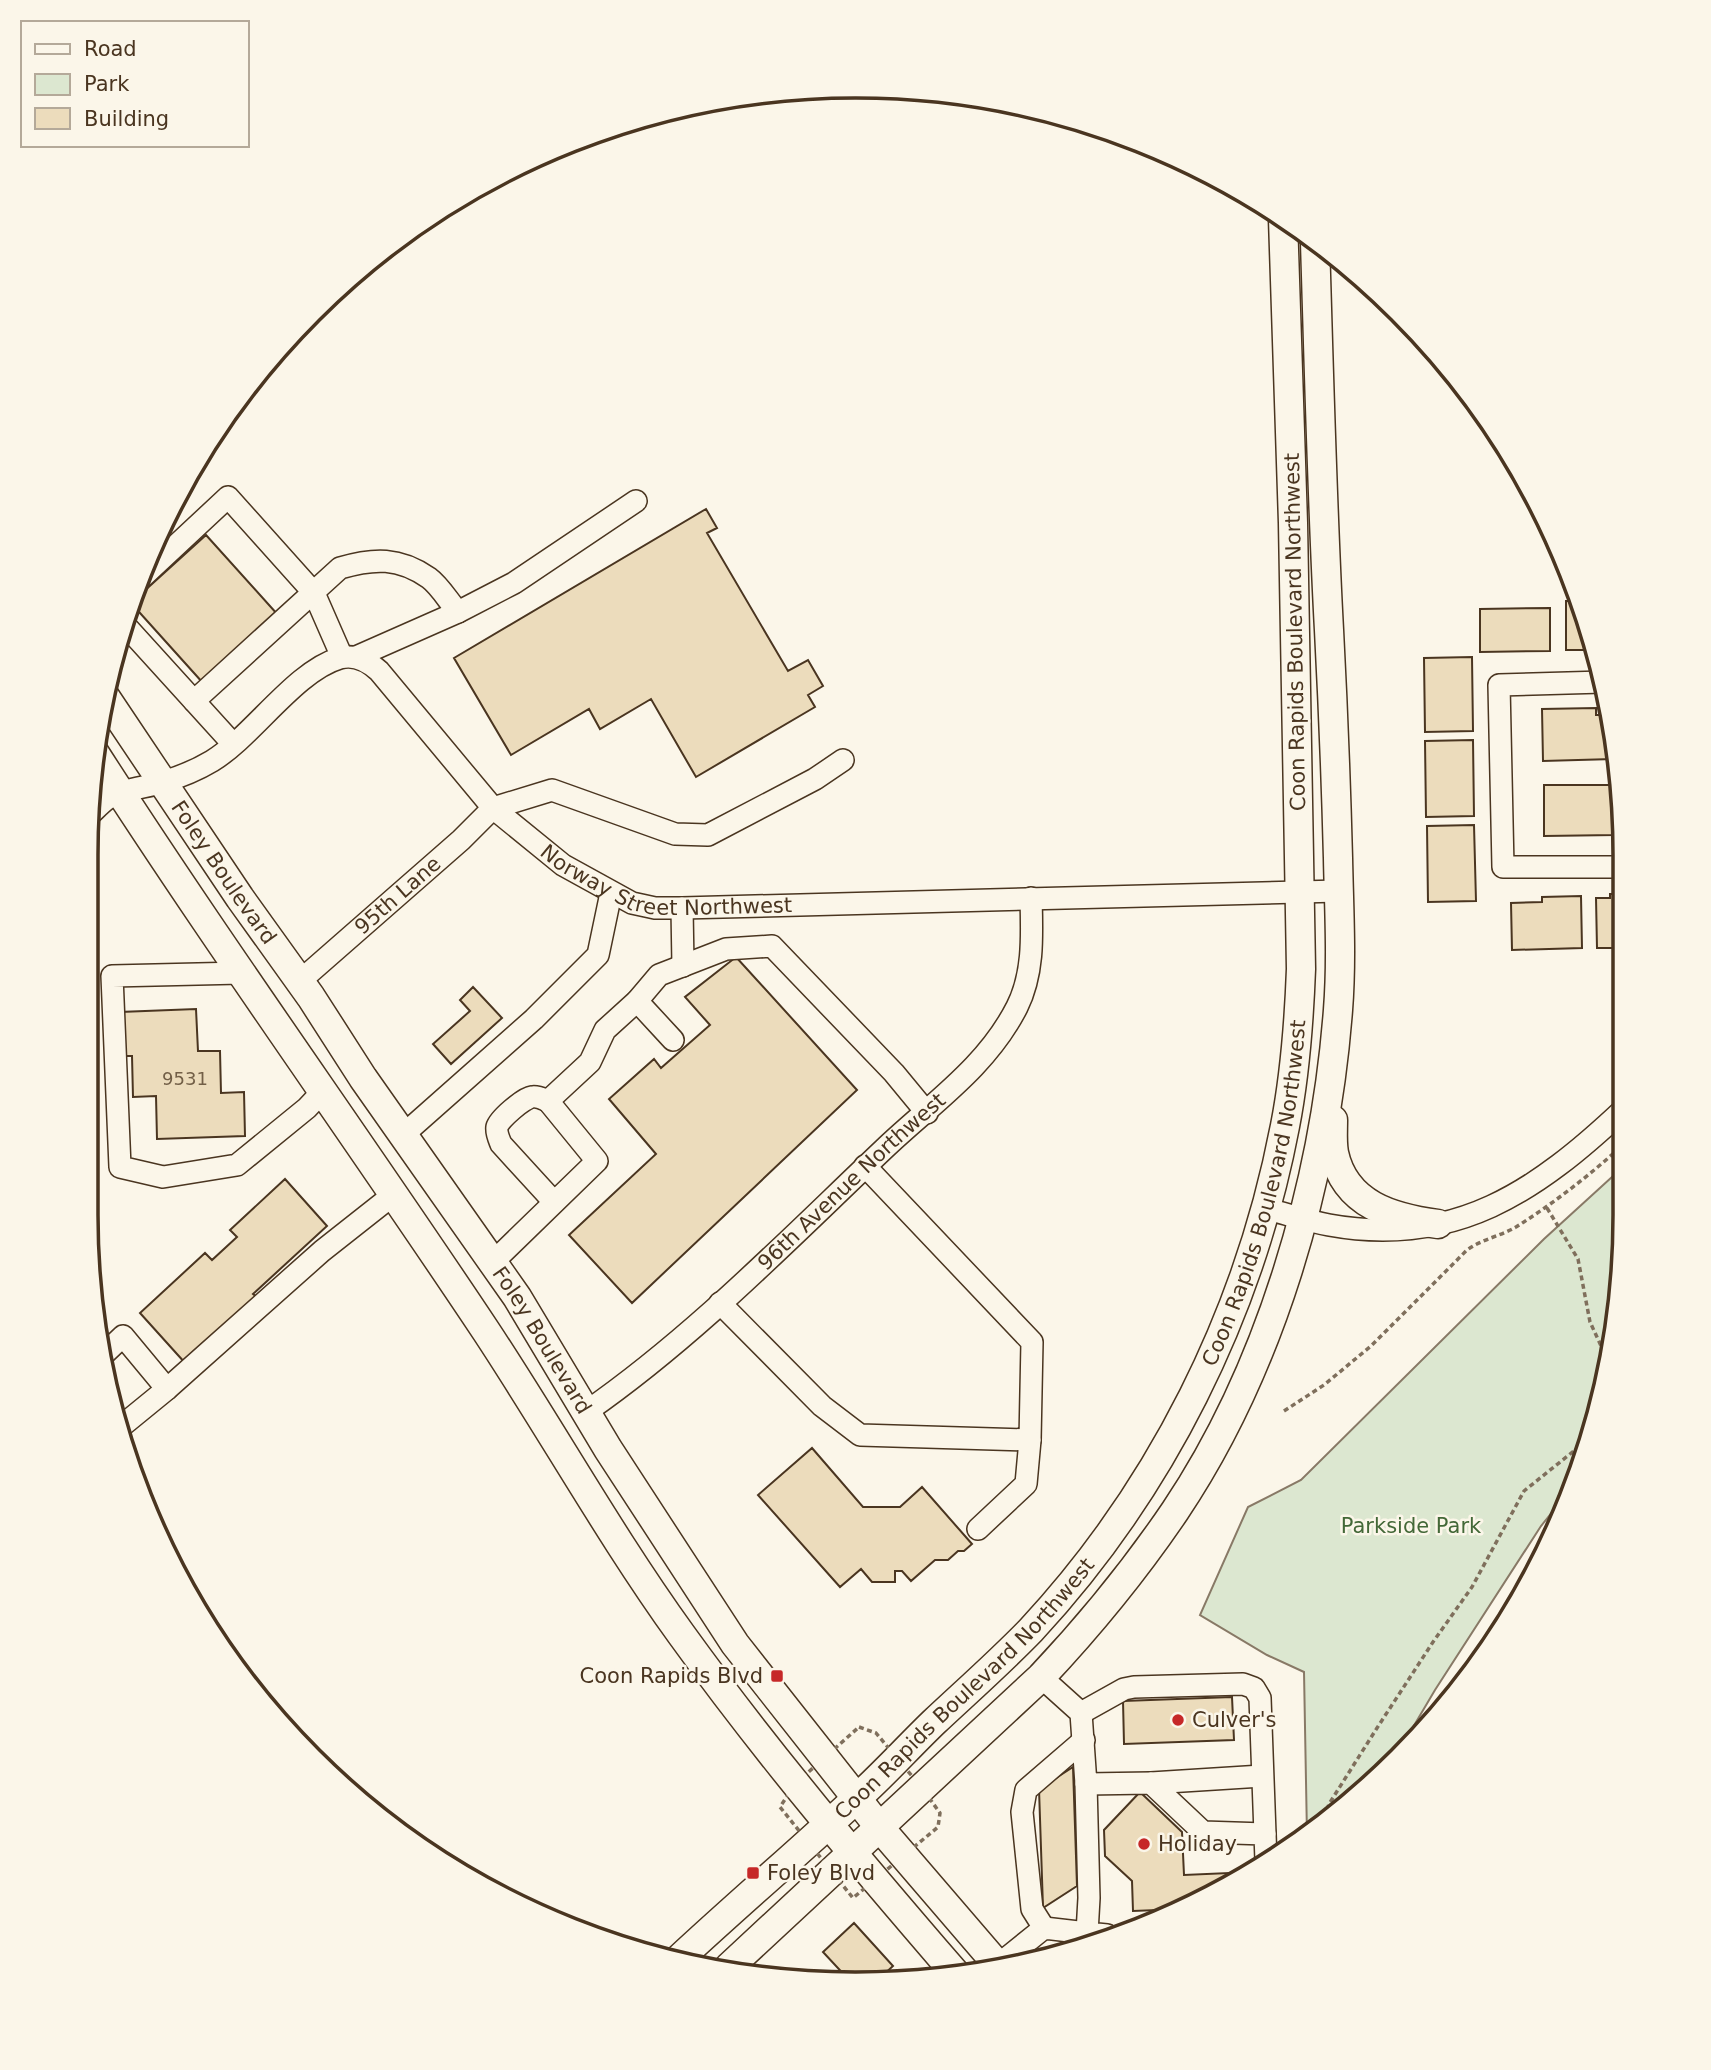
<svg xmlns="http://www.w3.org/2000/svg" width="1711" height="2070" viewBox="0 0 1711 2070" font-family="'DejaVu Sans',sans-serif">
<style>
.green{fill:#dce7d0;stroke:#887966;stroke-width:2}
.building{fill:#ecdcbc;stroke:#4a3520;stroke-width:2}
.lines{fill:none;stroke-linecap:round;stroke-linejoin:round}
.minor-casing{stroke:#4a3520;stroke-width:24}
.major-casing{stroke:#4a3520;stroke-width:31}
.path{stroke:#7f6f5c;stroke-width:3.5;stroke-dasharray:5 3.5;stroke-linecap:butt}
.minor{stroke:#fbf6e9;stroke-width:21}
.major{stroke:#fbf6e9;stroke-width:28}
.poi-dot{fill:#c62828;stroke:#fbf6e9;stroke-width:2.5}
.labels{text-anchor:middle;dominant-baseline:central;stroke-width:5;stroke-linejoin:round;paint-order:stroke}
.number-label{font-size:18px;fill:#725f47}
.street-label{font-size:21px;fill:#4a3520;stroke:#fbf6e9}
.park-label{font-size:21px;fill:#436837;stroke:#fbf6e9}
.poi-label{font-size:21px;fill:#4a3520;stroke:#fbf6e9;text-anchor:start}
.rim{fill:none;stroke:#4a3520;stroke-width:3.5}
</style>
<rect width="100%" height="100%" fill="#fbf6e9"/>
<path class="green" d="M 1624,1166 L 1624,1264 L 1599,1413 L 1570,1490 L 1541,1526 L 1435,1690 L 1393,1761 L 1324,1825 L 1307,1836 L 1304,1672 L 1267,1655 L 1200,1615 L 1248,1507 L 1301,1480 L 1544,1239 Z"/>
<path class="building" d="M 706,509 L 717,528 L 707,533 L 788,671 L 808,660 L 823,686 L 808,695 L 815,707 L 696,777 L 651,699 L 600,729 L 589,709 L 511,755 L 454,658 Z
M 206,535 L 278,615 L 203,683 L 131,603 Z
M 1566,601 L 1578,601 L 1596,650 L 1566,650 Z
M 1550,608 L 1550,651 L 1480,652 L 1480,609 Z
M 1472,657 L 1473,731 L 1425,732 L 1424,658 Z
M 1596,708 L 1596,715 L 1609,715 L 1613,759 L 1543,761 L 1542,709 Z
M 1473,740 L 1474,816 L 1426,817 L 1425,741 Z
M 1544,785 L 1614,785 L 1615,835 L 1544,836 Z
M 1474,825 L 1476,901 L 1428,902 L 1427,826 Z
M 1610,894 L 1624,894 L 1624,948 L 1597,948 L 1596,898 L 1610,898 Z
M 1581,896 L 1582,948 L 1512,950 L 1511,903 L 1542,902 L 1542,897 Z
M 736,957 L 857,1090 L 632,1303 L 569,1235 L 656,1154 L 609,1099 L 654,1059 L 661,1068 L 710,1025 L 685,997 Z
M 473,987 L 502,1018 L 451,1064 L 433,1044 L 470,1011 L 460,1000 Z
M 196,1009 L 198,1051 L 220,1051 L 221,1093 L 244,1092 L 245,1136 L 157,1139 L 156,1096 L 133,1097 L 132,1056 L 122,1056 L 120,1012 Z
M 285,1179 L 327,1226 L 253,1294 L 258,1298 L 186,1364 L 140,1313 L 205,1253 L 212,1260 L 237,1237 L 230,1230 Z
M 812,1448 L 863,1507 L 900,1507 L 922,1487 L 972,1544 L 964,1551 L 958,1551 L 948,1560 L 935,1560 L 911,1581 L 902,1571 L 895,1571 L 895,1582 L 872,1582 L 861,1569 L 840,1587 L 758,1495 Z
M 1232,1697 L 1234,1740 L 1124,1744 L 1123,1701 Z
M 1073,1767 L 1077,1886 L 1043,1908 L 1039,1789 Z
M 1140,1792 L 1182,1832 L 1184,1875 L 1229,1873 L 1229,1884 L 1196,1905 L 1183,1909 L 1133,1911 L 1132,1881 L 1105,1856 L 1104,1830 Z
M 854,1923 L 893,1966 L 880,1978 L 849,1980 L 823,1952 Z"/>
<g class="lines">
<g class="minor-casing">
<g id="minor">
<path d="M 139,580 L 228,497 L 314,593 L 342,657"/>
<path d="M 125,625 L 194,701"/>
<path d="M 356,657 L 458,612 L 514,583 L 636,501"/>
<path d="M 1603,682 L 1499,685 L 1503,867 L 1624,867"/>
<path d="M 233,744 L 194,701 L 340,568 C 374,558 399,557 429,578 C 440,586 449,602 458,612"/>
<path id="s1" d="M 87,817 C 94,811 100,804 107,799 C 124,788 145,788 163,782 C 180,777 197,770 212,761 C 253,736 295,671 340,658 C 355,654 368,661 379,671 L 493,808 L 563,865 L 632,903 L 655,908 L 682,908 L 1339,891"/>
<path d="M 682,908 L 683,966"/>
<path d="M 241,973 L 112,976 L 120,1167 L 163,1177 L 237,1165 L 307,1108 L 322,1092"/>
<path id="s2" d="M 300,981 L 461,840 L 493,808 L 552,790 L 675,834 L 708,835 L 815,779 L 843,760"/>
<path d="M 637,1001 L 673,1040"/>
<path d="M 548,1101 C 543,1099 538,1096 532,1097 C 524,1098 499,1119 497,1127 C 496,1133 499,1139 501,1144 L 554,1202"/>
<path d="M 403,1135 L 534,1019 L 598,955 L 611,893"/>
<path d="M 1267,1209 C 1287,1214 1308,1221 1329,1225 C 1455,1248 1537,1191 1624,1109"/>
<path d="M 492,1263 L 597,1161 L 548,1101 L 590,1062 L 605,1030 L 637,1001 L 659,975 L 726,949 L 772,946 L 894,1073 L 927,1113"/>
<path d="M 720,1303 L 822,1406 L 860,1435 L 1030,1440 L 1032,1342 L 865,1166"/>
<path d="M 104,1354 L 123,1336 L 167,1389"/>
<path id="s3" d="M 586,1412 C 694,1337 788,1240 884,1149 C 931,1104 986,1068 1017,1007 C 1034,973 1032,935 1031,898"/>
<path d="M 118,1429 L 167,1389 L 322,1251 L 393,1195"/>
<path d="M 978,1529 L 1026,1484 L 1030,1440"/>
<path d="M 1041,1677 L 1081,1713 L 1086,1784 L 1151,1783 L 1203,1832 L 1265,1834 L 1266,1861"/>
<path d="M 1081,1713 L 1124,1689 L 1134,1687 L 1243,1684 L 1254,1688 L 1260,1698 L 1265,1834"/>
<path d="M 1151,1783 L 1262,1776"/>
<path d="M 1086,1784 L 1089,1898 L 1087,1933 L 1107,1935"/>
<path d="M 1044,1928 L 1032,1909 L 1022,1812 L 1026,1790 L 1084,1740"/>
<path d="M 998,1965 L 1044,1928 L 1087,1933 L 1086,1942"/>
</g>
</g>
<g class="major-casing">
<g id="major">
<path id="s4" d="M 104,695 L 240,898 L 311,997 L 363,1078 L 517,1297 L 608,1449 L 735,1644 L 880,1828 L 1002,1970"/>
<path d="M 94,752 C 220,948 357,1137 486,1331 C 552,1431 611,1537 681,1634 C 766,1752 860,1863 955,1973"/>
<path d="M 1333,1120 C 1333,1131 1332,1142 1334,1153 C 1345,1205 1393,1218 1438,1224"/>
<path id="s5" d="M 680,1958 C 738,1904 798,1853 856,1799 C 883,1775 908,1747 934,1722 C 966,1692 1000,1662 1031,1630 C 1161,1490 1249,1314 1285,1126 C 1295,1075 1299,1022 1301,969 L 1293,523 L 1283,219"/>
<path d="M 729,1967 L 1041,1677 C 1090,1625 1135,1570 1175,1511 C 1271,1368 1325,1181 1338,1010 C 1342,959 1339,909 1338,858 C 1336,782 1333,706 1329,630 C 1322,501 1319,371 1315,242"/>
</g>
</g>
<path class="path" d="M 1547,1208 L 1578,1259 L 1590,1322 L 1608,1361
M 1284,1411 L 1324,1385 L 1371,1346 L 1467,1250 C 1482,1239 1501,1236 1516,1227 C 1554,1203 1590,1175 1624,1144
M 859,1727 L 876,1733 L 922,1788 L 940,1813 L 938,1827 L 853,1898 L 780,1807 L 795,1784 Z
M 1322,1826 L 1329,1804 L 1377,1728 L 1433,1642 L 1472,1587 L 1524,1491 L 1590,1438"/>
<use href="#minor" class="minor"/>
<use href="#major" class="major"/>
</g>
<g class="poi-dot">
<rect x="770" y="1669" width="14" height="14" rx="3.5"/>
<circle cx="1178" cy="1720" r="7"/>
<circle cx="1144" cy="1844" r="7"/>
<rect x="746" y="1866" width="14" height="14" rx="3.5"/>
</g>
<g class="labels">
<g class="number-label">
<text x="185" y="1078">9531</text>
</g>
<g class="street-label">
<text transform="translate(1295 632) rotate(-91)">Coon Rapids Boulevard Northwest</text>
<text stroke="none"><textPath href="#s4" startOffset="214">Foley Boulevard</textPath></text>
<text stroke="none"><textPath href="#s1" startOffset="723">Norway Street Northwest</textPath></text>
<text stroke="none"><textPath href="#s2" startOffset="130">95th Lane</textPath></text>
<text stroke="none"><textPath href="#s3" startOffset="352">96th Avenue Northwest</textPath></text>
<text stroke="none"><textPath href="#s5" startOffset="980">Coon Rapids Boulevard Northwest</textPath></text>
<text stroke="none"><textPath href="#s4" startOffset="780">Foley Boulevard</textPath></text>
<text stroke="none"><textPath href="#s5" startOffset="392">Coon Rapids Boulevard Northwest</textPath></text>
</g>
<g class="park-label">
<text x="1411" y="1526">Parkside Park</text>
</g>
<g class="poi-label">
<text x="763" y="1676" text-anchor="end">Coon Rapids Blvd</text>
<text x="1192" y="1720">Culver's</text>
<text x="1158" y="1844">Holiday</text>
<text x="767" y="1873">Foley Blvd</text>
</g>
</g>
<path d="M0 0H1711V2070H0ZM855 98H856A757 757 0 0 1 1613 855V1215A757 757 0 0 1 856 1972H855A757 757 0 0 1 98 1215V855A757 757 0 0 1 855 98Z" fill="#fbf6e9" fill-rule="evenodd"/>
<path class="rim" d="M855 98H856A757 757 0 0 1 1613 855V1215A757 757 0 0 1 856 1972H855A757 757 0 0 1 98 1215V855A757 757 0 0 1 855 98Z"/>
<rect x="21" y="21" width="228" height="126" fill="#fbf6e9" stroke="#b4a999" stroke-width="2"/>
<rect x="35" y="44" width="35" height="10" fill="#fbf6e9" stroke="#b4a999" stroke-width="2"/>
<text x="84" y="56" font-size="21" fill="#4a3520">Road</text>
<rect x="35" y="74" width="35" height="21" fill="#dce7d0" stroke="#b4a999" stroke-width="2"/>
<text x="84" y="91" font-size="21" fill="#4a3520">Park</text>
<rect x="35" y="108" width="35" height="21" fill="#ecdcbc" stroke="#b4a999" stroke-width="2"/>
<text x="84" y="126" font-size="21" fill="#4a3520">Building</text>
</svg>
